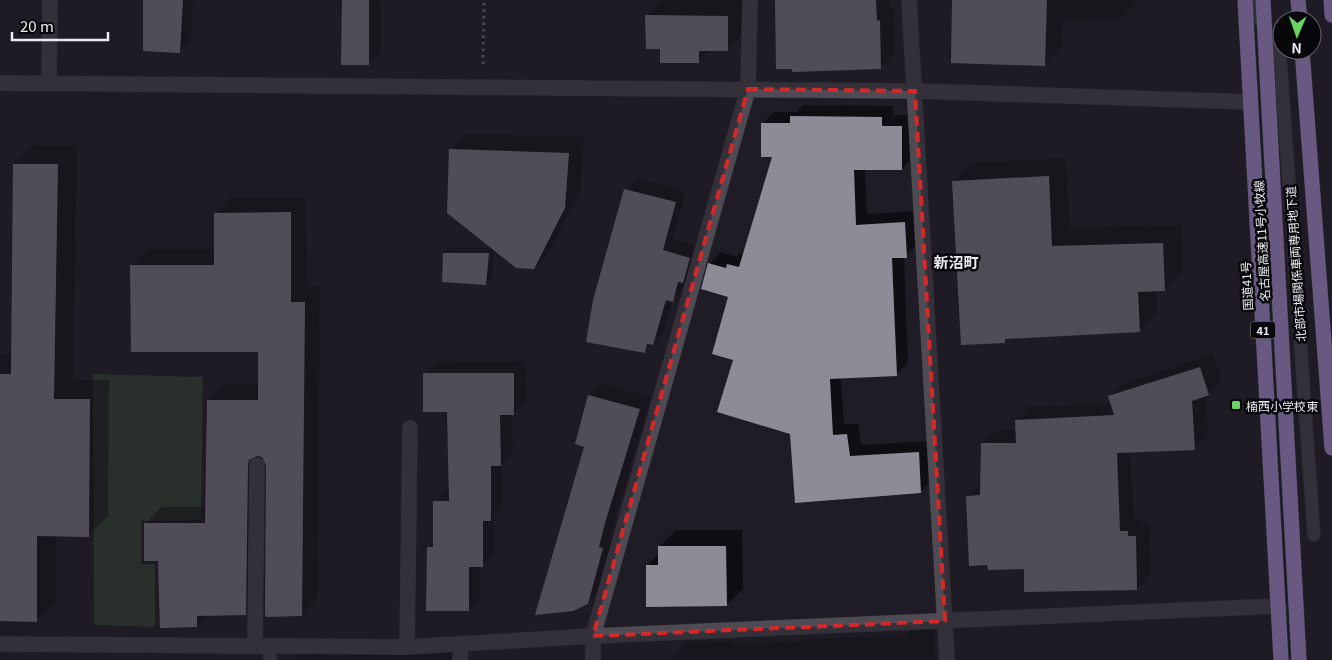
<svg xmlns="http://www.w3.org/2000/svg" width="1332" height="660" viewBox="0 0 1332 660" font-family="Georgia,'Noto Sans JP',serif">
<style>
.green{fill:#364734}
.shadow{fill:#0007}
.building{fill:#8e8b96}
.lines{fill:none;stroke-linecap:round;stroke-linejoin:round}
.lane-casing{stroke:#3b3940;stroke-width:14}
.street-casing{stroke:#3b3940;stroke-width:16}
.highway-casing{stroke:#3b3940;stroke-width:16}
.path{stroke:#807e85;stroke-width:3;stroke-dasharray:2.5 4;stroke-linecap:butt}
.lane{stroke:#4e4b55;stroke-width:12}
.street{stroke:#4e4b55;stroke-width:15}
.highway{stroke:#c1a4f7;stroke-width:15}
.highway-bridge-casing{stroke:#3b3940;stroke-width:16;stroke-linecap:butt}
.highway-bridge{stroke:#c1a4f7;stroke-width:15}
.marked{fill:none;stroke:#d62828;stroke-width:4;stroke-dasharray:10 6;stroke-linejoin:round}
.poi-dot{fill:#6bd362;stroke:#08070b;stroke-width:2}
.labels{text-anchor:middle;dominant-baseline:central;stroke-width:5;stroke-linejoin:round;paint-order:stroke}
.shield{fill:#08070b;stroke:#a8a7ac;stroke-width:1}
.shield-label{font-size:11px;font-weight:bold;fill:#ecebf1}
.street-label{font-size:12px;fill:#ecebf1;stroke:#08070b}
.poi-label{font-size:12px;fill:#ecebf1;stroke:#08070b;text-anchor:start}
.quarter-label{font-size:15px;font-weight:bold;fill:#ecebf1;stroke:#08070b}
</style>
<rect width="100%" height="100%" fill="#1f1c25"/>
<path class="green" d="M 93,374 L 203,377 L 201,520 L 141,521 L 141,564 L 155,564 L 155,627 L 94,625 Z"/>
<path class="shadow" d="M 145,0 L 193,0 L 191,40 L 179,51 Z
M 344,0 L 380,0 L 381,52 L 369,64 Z
M 686,0 L 743,0 L 742,35 L 727,50 L 710,50 L 698,62 L 661,47 L 647,16 L 661,1 Z
M 777,0 L 890,0 L 890,7 L 893,7 L 895,53 L 881,67 Z
M 953,0 L 1137,0 L 1137,2 L 1120,19 L 1062,21 L 1061,48 L 1044,64 Z
M 803,105 L 893,106 L 893,115 L 913,115 L 913,157 L 902,169 L 865,169 L 867,214 L 916,211 L 918,245 L 904,256 L 908,363 L 896,375 L 841,378 L 844,425 L 858,423 L 861,445 L 930,441 L 932,480 L 920,492 L 791,433 L 730,297 L 709,264 L 721,252 L 736,257 L 740,253 L 744,254 L 774,156 L 763,123 L 774,112 L 797,112 Z
M 466,134 L 584,137 L 580,191 L 550,252 L 534,268 L 494,248 L 492,278 L 486,284 L 444,253 L 450,247 L 494,248 L 450,150 Z
M 33,145 L 77,146 L 73,380 L 109,380 L 108,516 L 89,535 L 56,535 L 56,602 L 37,621 L 0,620 L 0,355 L 12,355 L 14,164 Z
M 1066,158 L 1070,228 L 1181,225 L 1183,271 L 1165,289 L 1156,290 L 1157,313 L 1139,331 L 1009,337 L 1005,342 L 953,181 L 971,163 Z
M 637,178 L 686,192 L 673,239 L 701,247 L 683,290 L 673,300 L 663,333 L 644,352 L 626,190 Z
M 231,197 L 306,197 L 307,287 L 320,287 L 317,599 L 301,615 L 268,465 L 263,457 L 262,598 L 245,614 L 208,615 L 197,626 L 145,524 L 161,507 L 207,507 L 209,400 L 225,384 L 259,384 L 260,350 L 131,266 L 148,249 L 215,249 L 215,214 Z
M 1213,354 L 1222,380 L 1206,395 L 1208,435 L 1194,449 L 1130,451 L 1134,518 L 1141,518 L 1141,523 L 1149,523 L 1150,575 L 1137,589 L 1025,567 L 967,496 L 981,482 L 982,443 L 996,430 L 1016,430 L 1016,421 L 1030,407 L 1112,403 L 1110,397 L 1123,383 Z
M 525,361 L 526,402 L 512,414 L 513,453 L 502,464 L 502,508 L 494,516 L 494,554 L 480,566 L 480,598 L 469,610 L 428,548 L 434,542 L 435,502 L 446,490 L 450,490 L 448,411 L 424,374 L 436,362 Z
M 601,384 L 651,397 L 610,536 L 614,537 L 599,591 L 587,603 L 586,446 L 590,396 Z
M 676,530 L 742,530 L 743,589 L 726,605 L 647,566 L 659,553 L 659,547 Z
M 935,630 L 935,660 L 673,660 L 673,657 L 686,643 L 733,641 L 733,645 L 804,641 L 806,639 L 905,636 L 910,631 Z
M 309,644 L 454,645 L 454,660 L 293,660 Z"/>
<path class="building" d="M 143,0 L 183,0 L 180,53 L 143,51 Z
M 342,0 L 369,0 L 369,65 L 341,65 Z
M 775,0 L 876,0 L 877,21 L 880,20 L 881,69 L 792,72 L 792,69 L 776,69 Z
M 952,0 L 1047,0 L 1045,66 L 951,63 Z
M 645,15 L 728,16 L 728,51 L 699,51 L 699,63 L 660,63 L 660,49 L 646,49 Z
M 790,116 L 882,117 L 882,126 L 902,126 L 902,170 L 854,170 L 856,225 L 905,222 L 907,258 L 892,258 L 897,376 L 830,379 L 833,435 L 847,434 L 850,456 L 919,452 L 921,493 L 795,503 L 790,434 L 717,412 L 733,360 L 712,354 L 728,297 L 701,289 L 708,263 L 726,268 L 727,264 L 739,267 L 772,157 L 761,157 L 761,123 L 790,123 Z
M 449,149 L 569,153 L 565,208 L 534,269 L 516,268 L 447,213 Z
M 13,164 L 58,164 L 54,399 L 90,399 L 89,537 L 37,536 L 37,622 L 0,621 L 0,374 L 11,374 Z
M 1049,176 L 1052,246 L 1163,243 L 1165,291 L 1138,292 L 1140,332 L 1005,339 L 1005,343 L 961,345 L 952,181 Z
M 624,189 L 676,202 L 663,250 L 690,258 L 683,283 L 678,282 L 673,302 L 666,300 L 653,345 L 647,344 L 645,353 L 586,342 L 593,300 Z
M 291,212 L 291,302 L 305,302 L 302,616 L 266,617 L 265,615 L 266,465 L 262,457 L 257,456 L 249,460 L 248,465 L 246,615 L 197,616 L 197,627 L 160,628 L 158,561 L 144,561 L 144,523 L 205,523 L 207,400 L 258,400 L 258,352 L 131,352 L 130,265 L 214,265 L 214,213 Z
M 443,253 L 489,253 L 486,285 L 442,282 Z
M 1200,367 L 1209,395 L 1192,401 L 1195,450 L 1117,453 L 1120,531 L 1128,531 L 1128,536 L 1136,536 L 1137,590 L 1024,592 L 1024,569 L 988,570 L 987,565 L 969,566 L 966,496 L 980,495 L 981,443 L 1016,443 L 1015,420 L 1114,415 L 1108,396 Z
M 423,373 L 514,373 L 514,415 L 500,415 L 501,466 L 491,466 L 491,521 L 483,521 L 483,567 L 469,567 L 469,611 L 426,611 L 427,547 L 433,547 L 433,501 L 449,501 L 447,412 L 423,412 Z
M 588,395 L 640,409 L 605,523 L 599,547 L 603,548 L 588,604 L 573,611 L 535,615 L 584,447 L 575,444 Z
M 658,546 L 726,546 L 727,606 L 646,607 L 646,565 L 658,565 Z"/>
<g class="lines">
<g class="lane-casing">
<path id="lane" d="M 1250,0 L 1280,56 L 1314,535
M 269,646 L 270,660"/>
</g>
<g class="street-casing">
<path id="street" d="M 909,0 L 947,660
M 0,83 L 915,91 L 1251,102
M 49,83 L 50,0
M 0,644 L 407,647 L 593,636 L 1279,606
M 255,646 L 257,465
M 407,647 L 410,428
M 460,660 L 461,644
M 593,660 L 593,636 L 748,89 L 750,0"/>
</g>
<g class="highway-casing">
<path id="highway" d="M 1245,0 L 1281,660
M 1298,0 L 1300,20
M 1331,0 L 1332,15
M 1302,50 L 1332,448"/>
</g>
<path class="path" d="M 483,64 L 484,0"/>
<use href="#lane" class="lane"/>
<use href="#street" class="street"/>
<use href="#highway" class="highway"/>
<g class="highway-bridge-casing">
<path id="highway-bridge" d="M 1263,0 L 1299,660"/>
</g>
<use href="#highway-bridge" class="highway-bridge"/>
</g>
<path d="M0 0H1332V660H0ZM 748,89 L 915,91 L 945,621 L 593,636 Z" fill="#1f1c25" fill-opacity=".55" fill-rule="evenodd"/>
<path class="marked" d="M 748,89 L 915,91 L 945,621 L 593,636 Z"/>
<rect class="poi-dot" x="1231" y="400" width="10" height="10" rx="2.5"/>
<g class="labels">
<rect class="shield" x="1250.5" y="321.5" width="25" height="17" rx="4"/>
<g class="shield-label">
<text x="1263" y="330">41</text>
</g>
<g class="street-label">
<text transform="translate(1261 241) rotate(-93)">名古屋高速11号小牧線</text>
<text transform="translate(1295 264) rotate(-94)">北部市場関係車両専用地下道</text>
<text transform="translate(1246 286) rotate(-93)">国道41号</text>
</g>
<g class="poi-label">
<text x="1246" y="405">楠西小学校東</text>
</g>
<g class="quarter-label">
<text x="956" y="261">新沼町</text>
</g>
</g>
<g transform="translate(1297 35) rotate(182)"><circle r="24" fill="#08070b" stroke="#636267"/>
<path d="M0-4L9 19L0 12L-9 19Z" fill="#6bd362"/>
<text y="-8" font-size="14" font-weight="bold" text-anchor="middle" fill="#ecebf1">N</text>
</g>
<path d="M12 32v8h96v-8" fill="none" stroke="#ecebf1" stroke-width="2.5"/>
<text x="20" y="32" font-size="15" fill="#ecebf1" stroke="#08070b" stroke-width="4" paint-order="stroke">20 m</text>
</svg>
